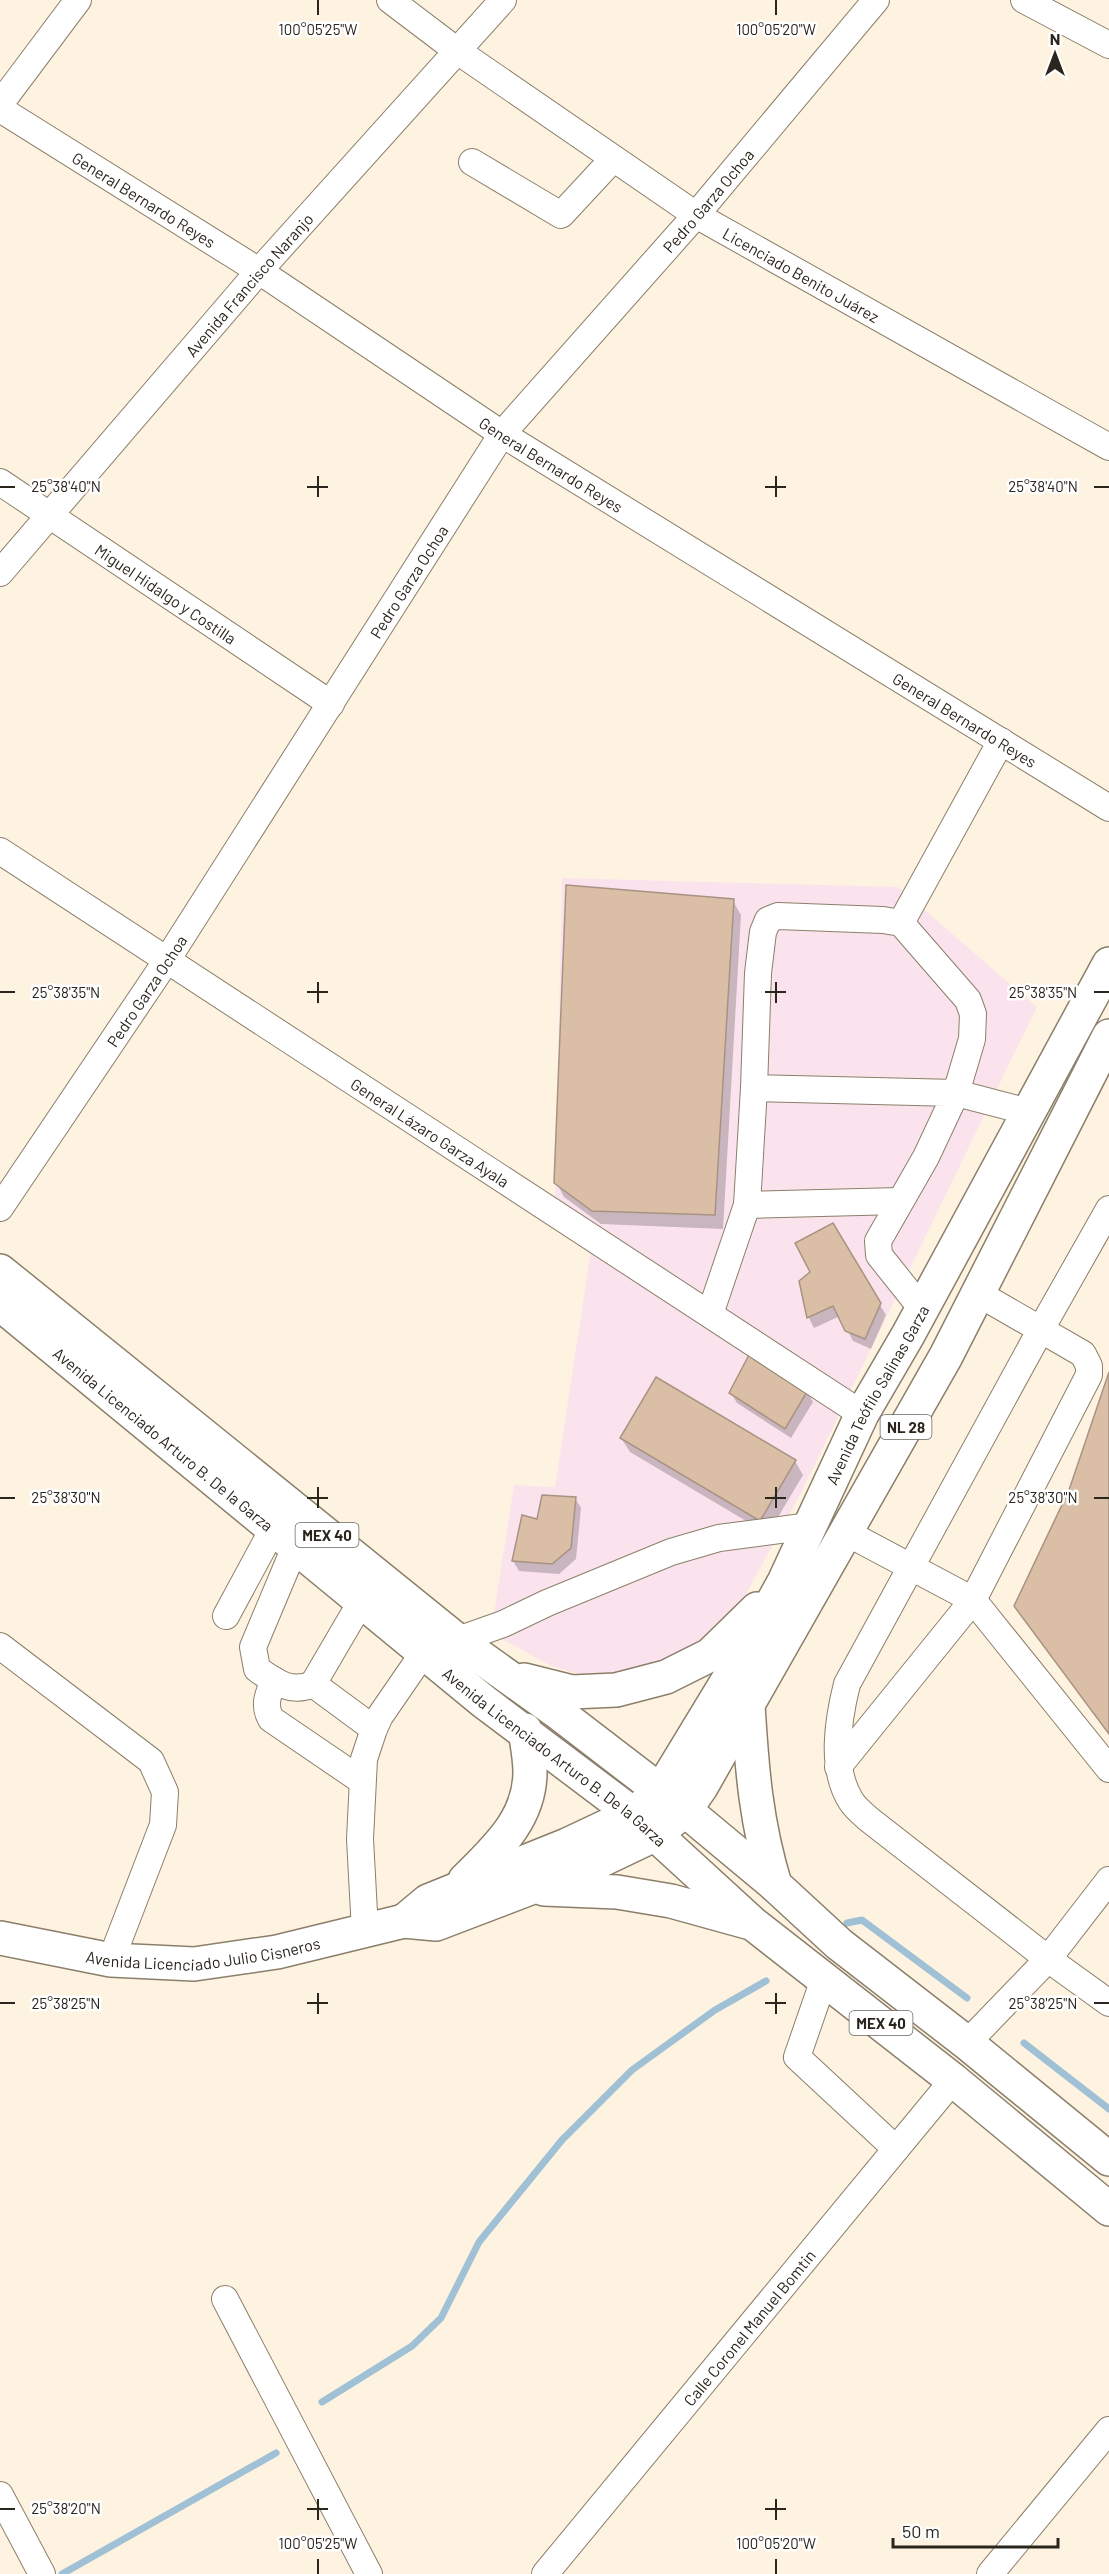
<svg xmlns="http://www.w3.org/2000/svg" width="1109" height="2574" viewBox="0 0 1109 2574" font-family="Barlow,sans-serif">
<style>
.commercial{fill:#fbe3ed}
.shadow{fill:#0003}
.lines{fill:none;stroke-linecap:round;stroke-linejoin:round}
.stream{stroke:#9fc0d5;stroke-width:7}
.building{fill:#dbbea6;stroke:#a89383;stroke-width:1.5}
.minor-casing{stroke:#8b7f6a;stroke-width:28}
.major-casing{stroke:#8b7f6a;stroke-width:36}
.minor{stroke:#fff;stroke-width:26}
.major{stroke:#fff;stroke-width:33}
.ticks{fill:none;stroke:#2b261d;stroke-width:2}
.labels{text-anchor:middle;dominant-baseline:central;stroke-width:5;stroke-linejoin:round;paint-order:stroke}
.shield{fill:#fff;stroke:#6b6761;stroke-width:1.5}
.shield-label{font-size:15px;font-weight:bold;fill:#2b261d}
.street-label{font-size:16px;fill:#2b261d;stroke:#fff}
.ticks-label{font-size:15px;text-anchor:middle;fill:#2b261d;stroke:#fff;stroke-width:5;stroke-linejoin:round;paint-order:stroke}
</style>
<rect width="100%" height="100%" fill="#fef3e0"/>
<path class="commercial" d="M 562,878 L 898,887 L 1037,1007 L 800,1495 L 739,1607 L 701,1650 L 620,1673 L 582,1675 L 551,1666 L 491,1633 L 514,1485 L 555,1487 L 591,1250 L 555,1203 Z"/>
<path class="shadow" d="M 733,901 L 741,915 L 723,1229 L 601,1224 L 564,1197 L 556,1182 Z
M 832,1225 L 886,1315 L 871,1349 L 853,1341 L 840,1316 L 814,1328 L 809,1318 L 801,1282 L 812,1273 Z
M 1109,1377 L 1109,1735 L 1016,1606 L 1071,1491 Z
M 807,1391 L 813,1402 L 791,1438 L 737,1403 L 731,1393 Z
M 621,1438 L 795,1461 L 803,1475 L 768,1534 L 630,1452 Z
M 575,1498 L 581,1508 L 576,1559 L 559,1574 L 519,1571 L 513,1561 L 538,1521 Z"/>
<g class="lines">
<path class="stream" d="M 847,1923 L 862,1920 L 967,1998
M 1024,2043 L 1109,2109
M 322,2402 L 412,2346 L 441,2318 L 479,2242 L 562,2140 L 632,2070 L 715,2010 L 766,1981
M 62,2574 L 276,2453"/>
</g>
<path class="building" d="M 566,885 L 734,899 L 715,1215 L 592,1211 L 554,1183 Z
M 833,1223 L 881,1303 L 865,1339 L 845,1331 L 833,1306 L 807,1318 L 799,1281 L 810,1272 L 795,1243 Z
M 750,1353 L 808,1390 L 785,1429 L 729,1393 Z
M 1109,1372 L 1109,1734 L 1014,1606 L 1069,1490 Z
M 656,1377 L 796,1460 L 760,1521 L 620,1438 Z
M 542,1495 L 576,1497 L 571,1548 L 552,1564 L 512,1561 L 522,1515 L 537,1519 Z"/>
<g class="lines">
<g class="minor-casing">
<g id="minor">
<path id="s1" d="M 390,0 L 456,50 L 696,215 L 1109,447"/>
<path d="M 1024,0 L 1109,45"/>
<path d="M 0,104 L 78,0"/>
<path id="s2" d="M 0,109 L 259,271 L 502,434 L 1109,808"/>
<path d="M 472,162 L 561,215 L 613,159"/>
<path id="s3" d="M 0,482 L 331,704"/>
<path id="s4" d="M 0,573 L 259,271 L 503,0"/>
<path id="s5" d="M 0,851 L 862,1414"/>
<path d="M 901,923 L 1001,741"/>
<path d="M 754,1088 L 747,1205 L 900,1201"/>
<path id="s6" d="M 0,1208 L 167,960 L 502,434 L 696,215 L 876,0"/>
<path d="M 1109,1209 L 1041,1329 L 847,1684 C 838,1720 830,1768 851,1801 C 856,1809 864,1815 871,1821 L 1048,1959 L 1109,2003"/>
<path d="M 922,1309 L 879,1255 L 878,1241 L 926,1157 L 956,1093 L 972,1039 L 973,1014 L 968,1000 L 901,923 L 883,920 L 778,916 L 768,920 L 763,932 L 758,973 L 754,1088 L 956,1093 L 1029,1112"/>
<path d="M 710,1314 L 747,1205"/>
<path d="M 847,1533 L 973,1600 L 1109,1769"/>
<path d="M 295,1547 L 253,1647 L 257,1669 C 275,1682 291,1694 313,1684 L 374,1729"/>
<path d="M 226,1616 L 273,1529"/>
<path d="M 0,1646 L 151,1761 L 165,1792 L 163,1825 L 111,1960"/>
<path d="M 274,1680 C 268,1695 263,1705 271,1719 L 362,1781"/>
<path d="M 313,1684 L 361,1602"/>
<path d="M 838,1767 L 973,1600 L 1089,1375 L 1089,1366 L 1083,1354 L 979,1294"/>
<path d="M 365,1931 L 360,1839 L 364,1759 L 374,1729 L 380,1716 L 424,1652 L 503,1624 L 547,1603 L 671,1552 L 719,1538 L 810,1526"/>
<path d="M 824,1979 L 797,2057 L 896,2149"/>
<path d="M 967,2043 L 1048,1959 L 1109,1880"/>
<path d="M 225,2299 L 369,2574"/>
<path d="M 0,2495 L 42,2574"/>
<path id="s7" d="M 545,2574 L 953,2080"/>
<path d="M 990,2574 L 1109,2430"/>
</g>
</g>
<g class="major-casing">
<g id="major">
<path d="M 0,1271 L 458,1641 L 556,1711 L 685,1810 L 775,1885 L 839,1944 L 967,2043 L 1109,2159"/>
<path id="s8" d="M 0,1304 L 483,1701 L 633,1814 L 752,1923 L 953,2080 L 1109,2209"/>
<path d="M 524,1680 L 572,1692 L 616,1690 L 666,1677 L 710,1655 L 757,1609"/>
<path d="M 748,1705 C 752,1771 756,1822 775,1885"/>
<path d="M 465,1880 C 496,1849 530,1819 530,1772 C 530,1758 527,1744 525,1730"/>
<path d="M 544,1889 L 617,1892 L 671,1901 L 747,1922"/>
<path id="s9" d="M 404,1921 L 428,1901 L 567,1845 L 633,1814 L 660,1792 L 745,1652 L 784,1582 L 862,1414 L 908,1335 L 1109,964"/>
<path id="s10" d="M 0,1938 L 111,1960 L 194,1964 L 277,1952 L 404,1921 L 436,1924 L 593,1864 L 656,1834 L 685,1810 L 701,1787 L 946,1356 L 1109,1036"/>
</g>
</g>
<use href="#minor" class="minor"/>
<use href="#major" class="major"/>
</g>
<path class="ticks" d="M 318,0 L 318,15M 776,0 L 776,15M 318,476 L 318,497M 776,476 L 776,497M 0,487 L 15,487M 307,487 L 328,487M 765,487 L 786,487M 1094,487 L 1109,487M 318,982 L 318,1003M 776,982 L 776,1003M 0,992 L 15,992M 307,992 L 328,992M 765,992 L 786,992M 1094,992 L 1109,992M 318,1487 L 318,1508M 776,1487 L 776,1508M 0,1498 L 15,1498M 307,1498 L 328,1498M 765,1498 L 786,1498M 1094,1498 L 1109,1498M 318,1993 L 318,2014M 776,1993 L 776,2014M 0,2003 L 15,2003M 307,2003 L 328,2003M 765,2003 L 786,2003M 1094,2003 L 1109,2003M 318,2499 L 318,2520M 776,2499 L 776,2520M 0,2509 L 15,2509M 307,2509 L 328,2509M 765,2509 L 786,2509M 318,2559 L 318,2574M 776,2559 L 776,2574"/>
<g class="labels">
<g class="shield">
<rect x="880.5" y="1415" width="51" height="24" rx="4.5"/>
<rect x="295.5" y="1523" width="63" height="24" rx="4.5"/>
<rect x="849.5" y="2011" width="63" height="24" rx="4.5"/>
</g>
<g class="shield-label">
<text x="906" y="1427">NL 28</text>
<text x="327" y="1535">MEX 40</text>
<text x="881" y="2023">MEX 40</text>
</g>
<g class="street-label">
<text stroke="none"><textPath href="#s2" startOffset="170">General Bernardo Reyes</textPath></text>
<text stroke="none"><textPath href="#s6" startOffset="1234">Pedro Garza Ochoa</textPath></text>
<text stroke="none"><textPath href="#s1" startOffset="495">Licenciado Benito Juárez</textPath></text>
<text stroke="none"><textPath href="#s4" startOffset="381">Avenida Francisco Naranjo</textPath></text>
<text stroke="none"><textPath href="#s2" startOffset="656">General Bernardo Reyes</textPath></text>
<text stroke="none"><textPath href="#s6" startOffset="748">Pedro Garza Ochoa</textPath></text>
<text stroke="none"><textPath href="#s3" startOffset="200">Miguel Hidalgo y Costilla</textPath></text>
<text stroke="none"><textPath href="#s2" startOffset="1142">General Bernardo Reyes</textPath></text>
<text stroke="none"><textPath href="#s6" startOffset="262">Pedro Garza Ochoa</textPath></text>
<text stroke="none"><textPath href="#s5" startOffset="514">General Lázaro Garza Ayala</textPath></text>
<text stroke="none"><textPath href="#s9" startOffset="742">Avenida Teófilo Salinas Garza</textPath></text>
<text stroke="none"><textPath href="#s8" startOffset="212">Avenida Licenciado Arturo B. De la Garza</textPath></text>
<text stroke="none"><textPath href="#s8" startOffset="716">Avenida Licenciado Arturo B. De la Garza</textPath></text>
<text stroke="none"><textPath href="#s10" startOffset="206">Avenida Licenciado Julio Cisneros</textPath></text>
<text stroke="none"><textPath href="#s7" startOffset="320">Calle Coronel Manuel Bomtin</textPath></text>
</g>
</g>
<g class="ticks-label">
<text x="318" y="35">100°05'25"W</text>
<text x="776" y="35">100°05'20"W</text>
<text x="66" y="492">25°38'40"N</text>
<text x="1043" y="492">25°38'40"N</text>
<text x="66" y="998">25°38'35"N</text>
<text x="1043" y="998">25°38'35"N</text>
<text x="66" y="1503">25°38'30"N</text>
<text x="1043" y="1503">25°38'30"N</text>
<text x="66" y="2009">25°38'25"N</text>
<text x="1043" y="2009">25°38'25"N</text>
<text x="66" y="2514">25°38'20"N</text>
<text x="318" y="2549">100°05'25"W</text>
<text x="776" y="2549">100°05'20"W</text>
</g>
<g transform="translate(1055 54)" stroke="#ffffff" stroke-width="4.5" paint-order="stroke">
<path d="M0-4.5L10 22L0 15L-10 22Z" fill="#2b261d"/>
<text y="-9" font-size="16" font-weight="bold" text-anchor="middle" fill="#2b261d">N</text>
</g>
<path d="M893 2538v9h165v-9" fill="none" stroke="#2b261d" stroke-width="3"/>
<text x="902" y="2538" font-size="18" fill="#2b261d" stroke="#ffffff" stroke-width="4.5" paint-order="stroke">50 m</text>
</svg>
